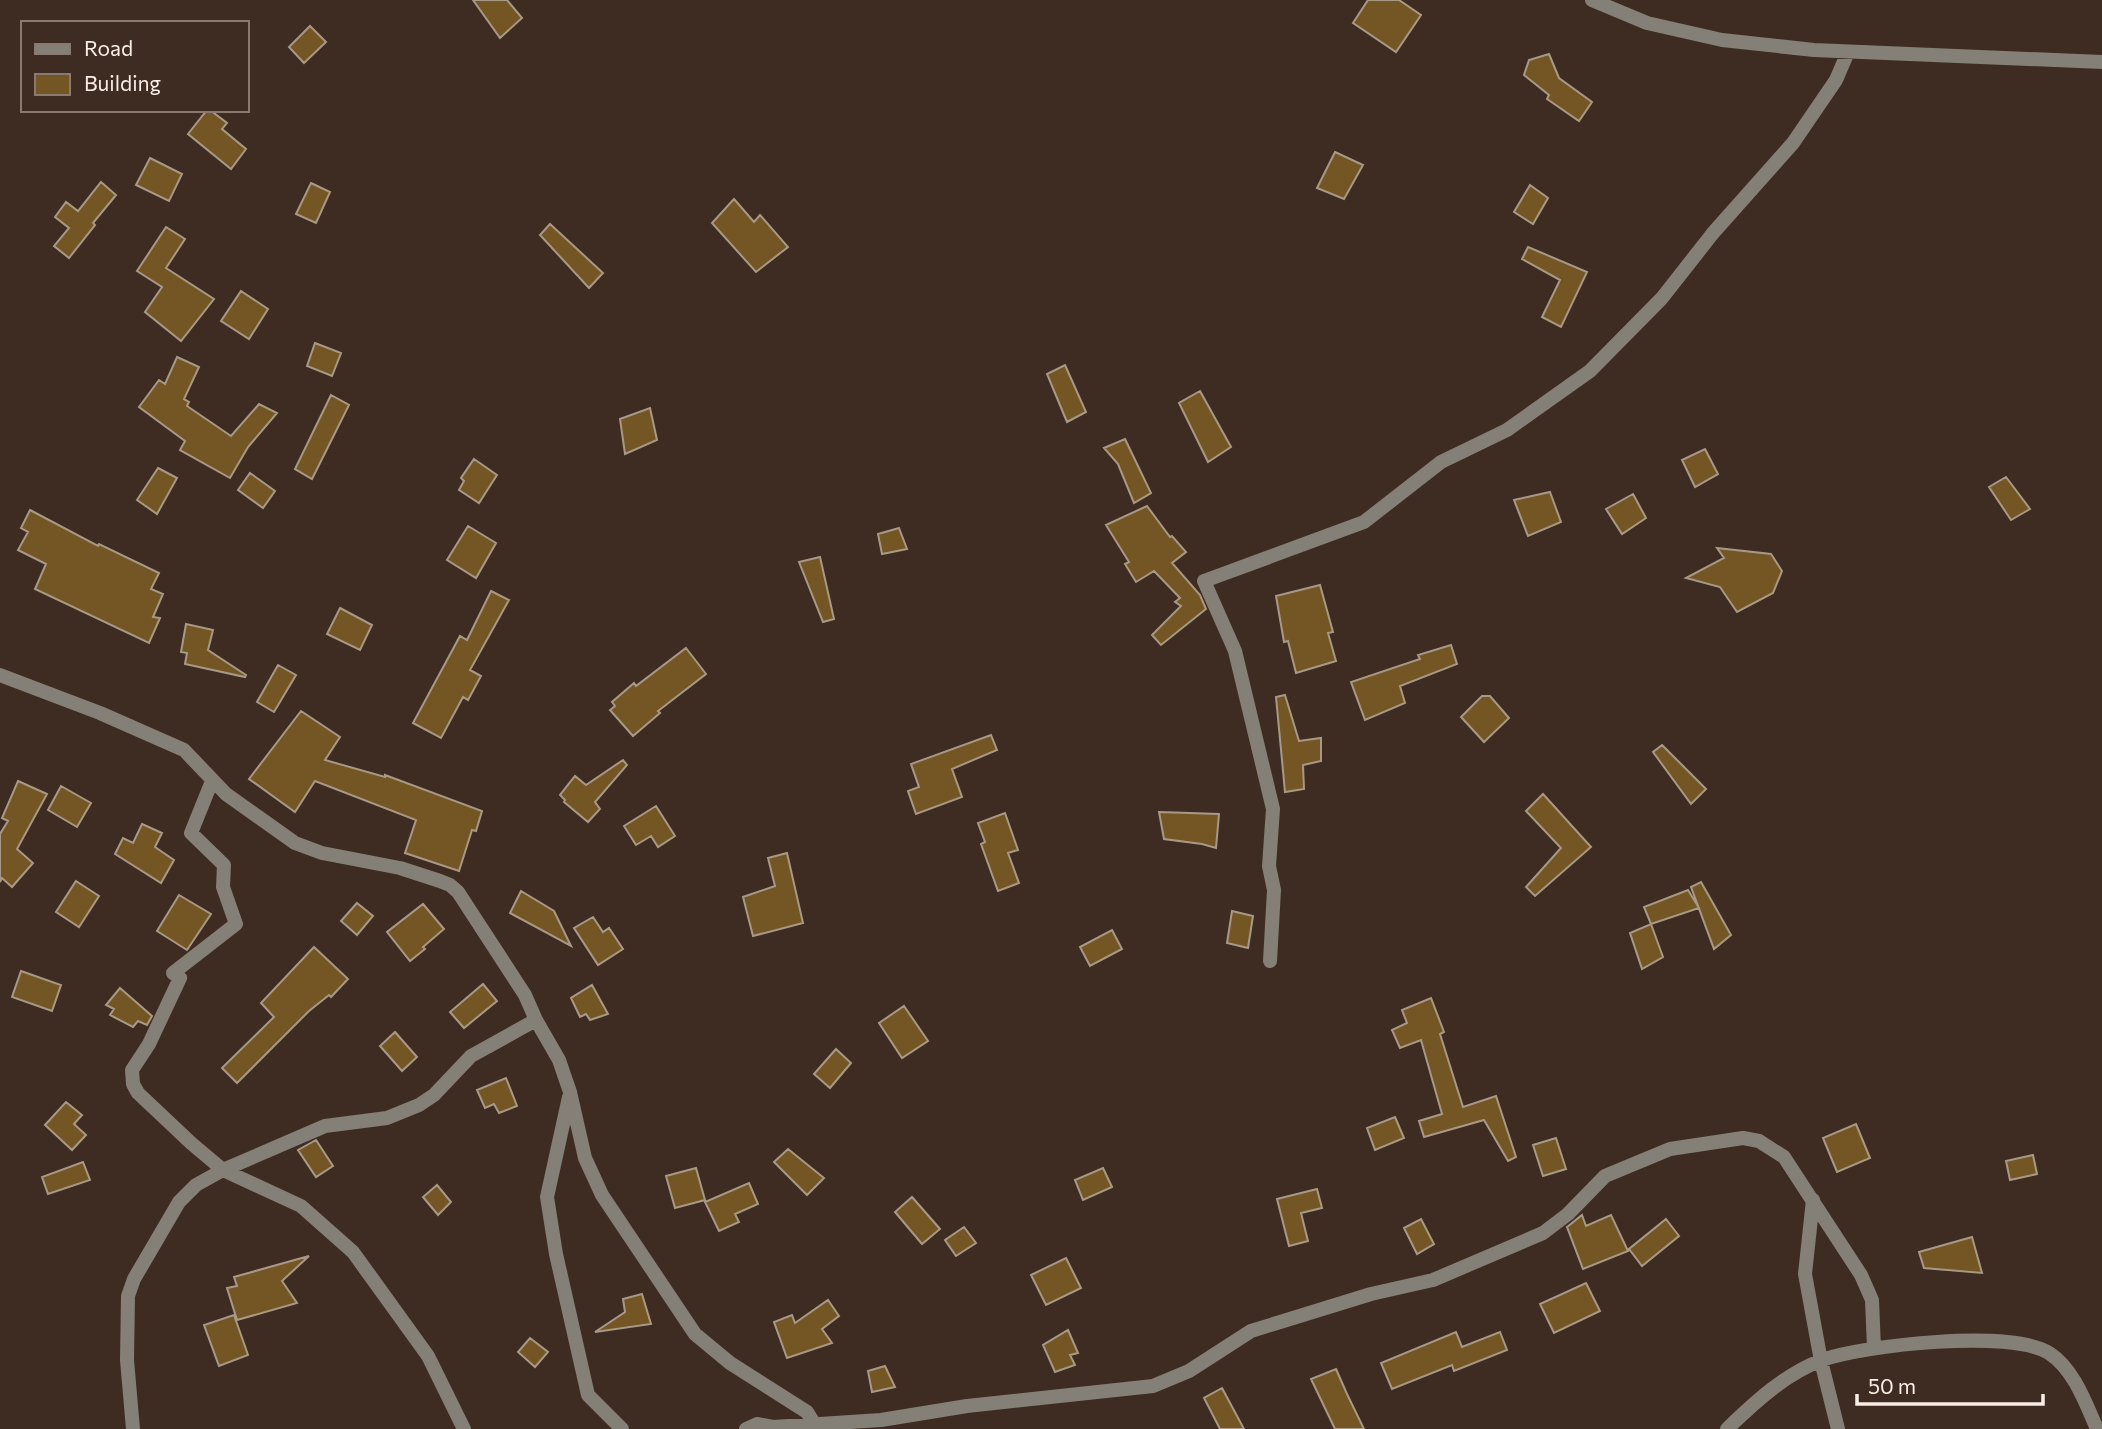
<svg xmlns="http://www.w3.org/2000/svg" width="2102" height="1429" viewBox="0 0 2102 1429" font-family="Commissioner,sans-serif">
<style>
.building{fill:#745625;stroke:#a79986;stroke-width:2}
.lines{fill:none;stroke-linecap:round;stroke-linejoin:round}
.minor{stroke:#847f77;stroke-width:14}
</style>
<rect width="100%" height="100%" fill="#3e2c22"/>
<path class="building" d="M 473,0 L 507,0 L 522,18 L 500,38 Z
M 1368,0 L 1399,0 L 1421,15 L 1396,52 L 1353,23 Z
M 310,26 L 326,42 L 304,63 L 289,47 Z
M 1549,54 L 1559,78 L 1592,102 L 1579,121 L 1547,99 L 1549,95 L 1524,75 L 1529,60 Z
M 207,110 L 210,110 L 227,123 L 222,129 L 246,149 L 231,169 L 188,134 Z
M 1335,152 L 1363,165 L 1344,199 L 1317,188 Z
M 150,158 L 182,174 L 169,201 L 136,185 Z
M 101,182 L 116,195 L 93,223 L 95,225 L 69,258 L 54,246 L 69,228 L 55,217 L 66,202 L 78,211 Z
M 311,183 L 330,192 L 316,223 L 296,214 Z
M 1530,185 L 1548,198 L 1533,224 L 1514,212 Z
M 734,199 L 754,222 L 760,215 L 788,247 L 756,272 L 712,223 Z
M 550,224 L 603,273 L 589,288 L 540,235 Z
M 166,227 L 185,239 L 166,268 L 214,299 L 181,341 L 145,312 L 162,287 L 137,271 Z
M 1528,247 L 1587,272 L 1561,327 L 1542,317 L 1560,280 L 1522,259 Z
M 241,291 L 268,309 L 249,339 L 221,321 Z
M 315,343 L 341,353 L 332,376 L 307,366 Z
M 177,357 L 199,367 L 184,399 L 189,402 L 187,406 L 231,436 L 259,404 L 277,413 L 248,447 L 230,478 L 180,450 L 185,441 L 139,407 L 159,380 L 165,384 Z
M 1065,365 L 1086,412 L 1067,422 L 1047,374 Z
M 1200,391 L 1231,447 L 1208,462 L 1179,403 Z
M 331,395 L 349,405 L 312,479 L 295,469 Z
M 650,408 L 657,440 L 625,454 L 620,419 Z
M 1125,439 L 1151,493 L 1134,503 L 1118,464 L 1104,448 Z
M 1705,449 L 1718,474 L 1695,487 L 1682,460 Z
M 474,459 L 497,475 L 479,503 L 459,490 L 464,481 L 461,478 Z
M 158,468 L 177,478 L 157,514 L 137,500 Z
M 250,473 L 275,491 L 263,508 L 238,490 Z
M 2006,477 L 2030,509 L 2011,520 L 1989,487 Z
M 1550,492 L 1561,522 L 1528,536 L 1514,500 Z
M 1633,494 L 1646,518 L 1622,534 L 1606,509 Z
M 1147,506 L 1170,537 L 1172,536 L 1186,552 L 1172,563 L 1200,595 L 1206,609 L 1161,645 L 1152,635 L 1181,606 L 1175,602 L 1180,598 L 1154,571 L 1136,582 L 1125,564 L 1129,562 L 1106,525 Z
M 30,510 L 98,546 L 99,544 L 159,573 L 151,589 L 163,594 L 153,617 L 160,618 L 149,643 L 35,589 L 46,564 L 18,550 L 28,532 L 21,528 Z
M 468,526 L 496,543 L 476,578 L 447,560 Z
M 899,528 L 907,549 L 882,554 L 878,534 Z
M 1717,548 L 1771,554 L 1782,571 L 1773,593 L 1737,612 L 1720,587 L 1686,578 L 1724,558 Z
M 820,557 L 834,619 L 823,622 L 799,562 Z
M 1320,585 L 1333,632 L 1328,633 L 1336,661 L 1296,673 L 1288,641 L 1284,642 L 1276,596 Z
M 491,591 L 509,600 L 470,670 L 481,676 L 468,700 L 463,697 L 441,738 L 413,723 L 460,636 L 467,640 Z
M 340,608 L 372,625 L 360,650 L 327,634 Z
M 186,624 L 213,630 L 208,650 L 246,675 L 245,677 L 185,664 L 187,653 L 181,652 Z
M 1451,645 L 1457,664 L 1400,686 L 1405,703 L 1365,720 L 1351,682 L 1420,659 L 1418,655 Z
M 686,648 L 706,674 L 658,711 L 660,713 L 633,736 L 610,710 L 615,706 L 612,702 L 634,683 L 636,686 Z
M 278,665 L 296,675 L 274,712 L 257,702 Z
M 1285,695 L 1299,741 L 1321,738 L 1321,761 L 1303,765 L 1304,789 L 1285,792 L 1276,697 Z
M 1482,696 L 1490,696 L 1509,718 L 1484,742 L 1461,717 Z
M 301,711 L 340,737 L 325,760 L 385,777 L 385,775 L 482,811 L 476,831 L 472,830 L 459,871 L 405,853 L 416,820 L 315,781 L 295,812 L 249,779 Z
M 991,735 L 997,750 L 952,769 L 962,797 L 916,814 L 908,791 L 919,787 L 911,764 Z
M 1662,745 L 1706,789 L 1691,804 L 1653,752 Z
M 623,760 L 627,765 L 595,802 L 600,809 L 588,822 L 564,802 L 565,800 L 560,795 L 575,776 L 586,785 Z
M 18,781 L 47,794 L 17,849 L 33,863 L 12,887 L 2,878 L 0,882 L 0,834 L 8,821 L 2,818 Z
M 61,786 L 91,803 L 77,827 L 48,810 Z
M 1543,794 L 1591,847 L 1535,896 L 1526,887 L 1561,848 L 1526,811 Z
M 656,806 L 675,836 L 658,847 L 651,836 L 636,845 L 624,826 Z
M 1159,812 L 1219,814 L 1216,848 L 1202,844 L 1164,839 Z
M 1005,813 L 1018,850 L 1008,853 L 1019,883 L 998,891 L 981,844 L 985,842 L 978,823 Z
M 142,824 L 162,833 L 155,847 L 174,860 L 161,883 L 115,854 L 123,838 L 133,843 Z
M 787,853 L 803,923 L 753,936 L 743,897 L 775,886 L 768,858 Z
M 76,881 L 99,896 L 79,927 L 56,912 Z
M 1701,882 L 1731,935 L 1714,949 L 1691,887 Z
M 1688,890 L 1699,908 L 1651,924 L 1644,907 Z
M 521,891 L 554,911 L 571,946 L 510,913 Z
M 179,895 L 211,914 L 187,950 L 157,931 Z
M 357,903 L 373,916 L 357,935 L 341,921 Z
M 423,904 L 444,929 L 423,947 L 425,949 L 410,961 L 387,932 Z
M 1232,911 L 1253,916 L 1248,948 L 1227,943 Z
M 593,917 L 603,932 L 609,928 L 623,949 L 598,965 L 574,928 Z
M 1651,924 L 1663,957 L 1642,969 L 1630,933 Z
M 1112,930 L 1122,949 L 1090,966 L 1080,947 Z
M 314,947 L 348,979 L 331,997 L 329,995 L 309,1011 L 237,1083 L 222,1068 L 274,1017 L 261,1003 Z
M 21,971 L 61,985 L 52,1011 L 12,997 Z
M 483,984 L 497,1001 L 464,1028 L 450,1012 Z
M 592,985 L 608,1014 L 590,1020 L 586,1014 L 580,1017 L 571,998 Z
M 120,988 L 152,1016 L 147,1025 L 138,1021 L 133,1027 L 110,1015 L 114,1009 L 106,1005 Z
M 1431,998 L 1444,1032 L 1440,1034 L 1463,1107 L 1496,1096 L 1516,1157 L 1508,1161 L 1484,1120 L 1424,1137 L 1419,1121 L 1442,1114 L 1421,1040 L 1400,1048 L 1392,1030 L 1407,1023 L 1402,1010 Z
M 904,1006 L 928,1041 L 902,1058 L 879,1023 Z
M 395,1032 L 417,1057 L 402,1071 L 380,1046 Z
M 836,1049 L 851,1063 L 830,1088 L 814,1074 Z
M 506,1078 L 517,1106 L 499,1113 L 494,1104 L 485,1108 L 477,1090 Z
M 66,1102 L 82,1115 L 74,1124 L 86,1135 L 72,1150 L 45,1125 Z
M 1395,1117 L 1404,1138 L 1375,1150 L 1367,1128 Z
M 1856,1124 L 1870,1158 L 1837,1172 L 1823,1138 Z
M 1556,1138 L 1566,1169 L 1543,1176 L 1533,1145 Z
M 316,1140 L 333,1166 L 316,1177 L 298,1150 Z
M 788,1149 L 824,1178 L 807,1195 L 774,1162 Z
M 2033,1155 L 2037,1174 L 2010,1180 L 2006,1161 Z
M 83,1162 L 90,1180 L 48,1194 L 42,1177 Z
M 696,1168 L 705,1200 L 675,1208 L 666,1176 Z
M 1103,1168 L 1112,1187 L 1083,1200 L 1075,1180 Z
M 749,1183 L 758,1204 L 735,1214 L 739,1222 L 719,1231 L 705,1202 Z
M 437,1185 L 451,1202 L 438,1215 L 423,1197 Z
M 1317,1189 L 1322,1208 L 1301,1213 L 1308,1241 L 1289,1246 L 1277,1199 Z
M 912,1197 L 940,1229 L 922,1244 L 895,1212 Z
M 1582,1215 L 1586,1226 L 1611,1215 L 1628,1251 L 1583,1269 L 1567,1227 Z
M 1421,1219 L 1434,1244 L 1417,1254 L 1404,1228 Z
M 1666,1219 L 1679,1236 L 1642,1266 L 1629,1249 Z
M 964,1227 L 976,1243 L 956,1256 L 945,1240 Z
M 1972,1237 L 1982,1273 L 1924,1268 L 1919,1252 Z
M 309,1256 L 282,1281 L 297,1303 L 237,1320 L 227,1288 L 237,1286 L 234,1277 Z
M 1066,1258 L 1081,1288 L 1046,1305 L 1031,1275 Z
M 1586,1283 L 1600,1311 L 1554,1333 L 1540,1304 Z
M 642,1294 L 651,1324 L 595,1332 L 625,1312 L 623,1299 Z
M 828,1300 L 839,1316 L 822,1329 L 832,1343 L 787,1358 L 774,1322 L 792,1315 L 795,1323 Z
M 234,1315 L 248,1355 L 219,1366 L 204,1325 Z
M 1068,1330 L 1078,1353 L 1070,1355 L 1075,1365 L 1055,1372 L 1043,1345 Z
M 1456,1332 L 1462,1347 L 1500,1332 L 1507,1350 L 1454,1371 L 1452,1365 L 1392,1389 L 1381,1363 Z
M 530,1338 L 548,1352 L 535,1367 L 518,1352 Z
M 885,1366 L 895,1387 L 872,1392 L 868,1371 Z
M 1336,1369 L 1347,1394 L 1364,1429 L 1335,1429 L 1311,1379 Z
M 1222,1388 L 1244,1429 L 1220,1429 L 1204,1398 Z"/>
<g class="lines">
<path class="minor" d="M 1592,0 L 1647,23 L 1722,40 L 1814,50 L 2102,62
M 0,675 L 100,713 L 184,750 L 226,794 L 295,843 L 322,853 L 400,868 L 440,881 L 450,885 L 458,892 L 525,995 L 536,1020 L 559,1060 L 570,1092 L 585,1158 L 602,1195 L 695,1334 L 730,1363 L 807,1412 L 817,1428
M 212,781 L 191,833 L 224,865 L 223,887 L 236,924 L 173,973 L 180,978 L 149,1044 L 132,1070 L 133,1084 L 138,1093 L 191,1143 L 223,1170 L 301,1206 L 353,1252 L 428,1356 L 464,1429
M 1270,961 L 1274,890 L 1269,866 L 1273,809 L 1235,651 L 1204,581 L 1364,522 L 1441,462 L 1507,430 L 1590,371 L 1662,298 L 1713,233 L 1793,143 L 1836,80 L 1848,52
M 569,1097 L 547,1197 L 556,1254 L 588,1395 L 622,1429
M 1813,1200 L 1805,1274 L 1821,1361 L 1838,1429
M 133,1429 L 127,1360 L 128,1296 L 134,1279 L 179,1202 L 196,1185 L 223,1170 L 325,1126 L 387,1118 L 419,1105 L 434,1095 L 471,1056 L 536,1020
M 746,1429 L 757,1424 L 773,1427 L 881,1420 L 967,1406 L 1153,1386 L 1189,1371 L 1251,1331 L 1371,1294 L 1433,1280 L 1543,1233 L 1568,1214 L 1605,1176 L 1670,1149 L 1743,1138 L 1759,1141 L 1784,1157 L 1861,1275 L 1872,1300 L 1874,1348
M 1727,1429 C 1755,1402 1785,1374 1822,1360 C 1866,1345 2009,1329 2049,1353 C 2074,1369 2086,1404 2097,1429"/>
</g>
<rect x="21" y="21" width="228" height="91" fill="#3e2c22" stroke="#897971" stroke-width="2"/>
<rect x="35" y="44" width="35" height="10" fill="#847f77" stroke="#897971" stroke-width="2"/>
<text x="84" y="56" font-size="21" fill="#f9ede7">Road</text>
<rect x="35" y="74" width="35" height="21" fill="#745625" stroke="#897971" stroke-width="2"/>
<text x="84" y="91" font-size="21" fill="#f9ede7">Building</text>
<path d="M1857 1394v10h186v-10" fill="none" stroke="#f9ede7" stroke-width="3.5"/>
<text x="1868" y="1394" font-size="21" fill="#f9ede7" stroke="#3e2c22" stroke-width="5" paint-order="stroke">50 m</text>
</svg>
